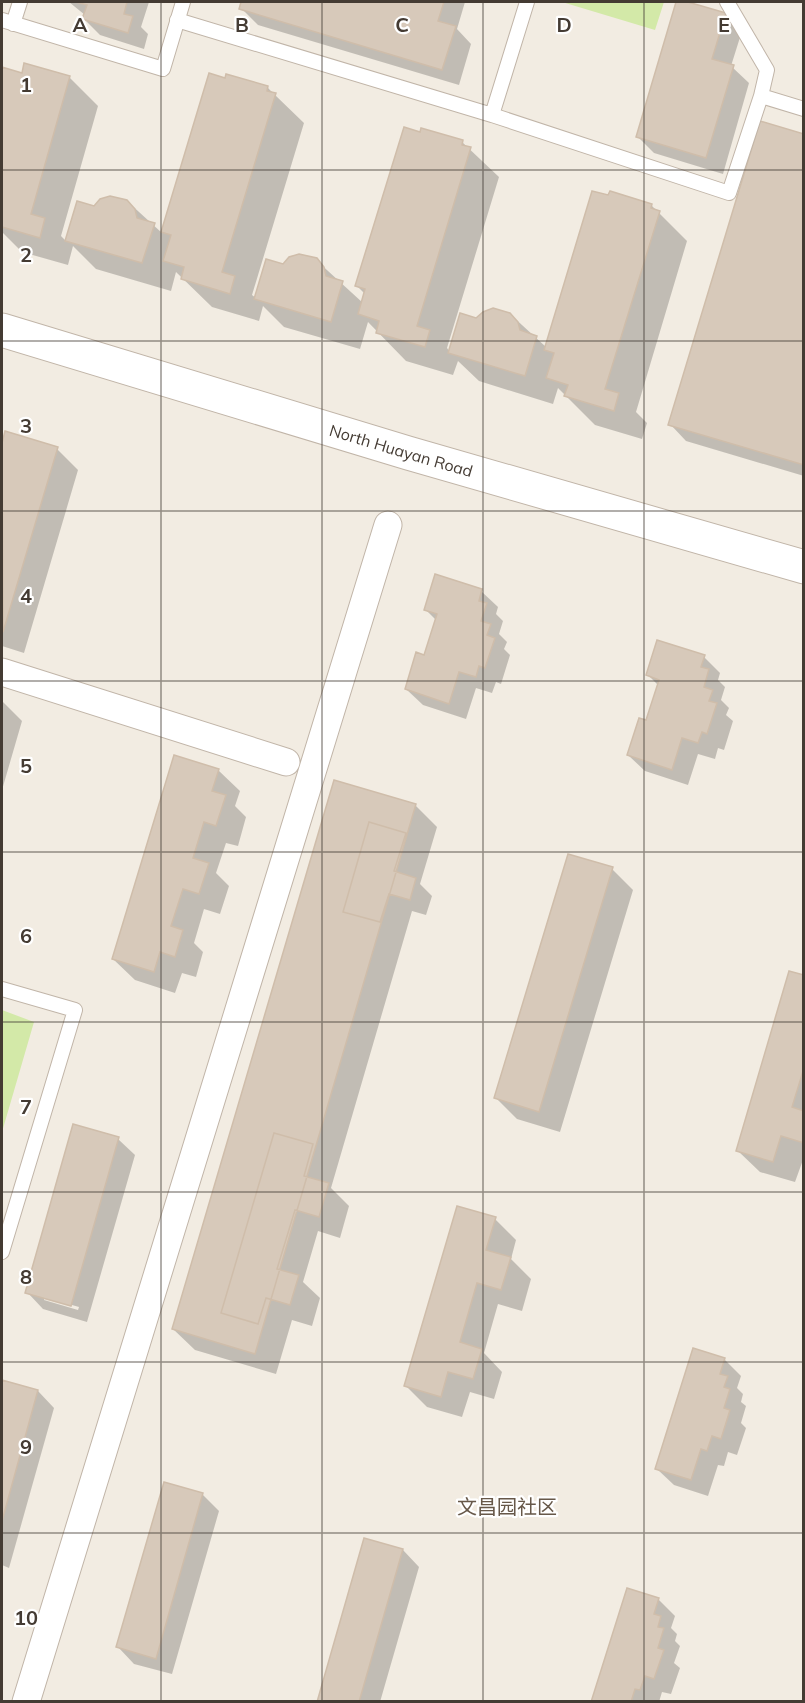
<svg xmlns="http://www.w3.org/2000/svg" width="805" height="1703" viewBox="0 0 805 1703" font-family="Mulish,'Noto Sans SC',sans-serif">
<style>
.green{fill:#d3e9a8}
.shadow{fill:#0003;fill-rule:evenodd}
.building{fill:#d7c9ba;stroke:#cfbdaa;stroke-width:1.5}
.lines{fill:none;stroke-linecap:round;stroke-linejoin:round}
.service-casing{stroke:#c1b5a8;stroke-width:16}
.minor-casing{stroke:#c1b5a8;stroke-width:29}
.tertiary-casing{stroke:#c1b5a8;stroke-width:35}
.service{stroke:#fff;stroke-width:14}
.minor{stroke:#fff;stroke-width:27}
.tertiary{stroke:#fff;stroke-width:33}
.grid{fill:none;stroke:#443b33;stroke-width:1.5;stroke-opacity:0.55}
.labels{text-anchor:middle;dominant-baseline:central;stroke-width:4.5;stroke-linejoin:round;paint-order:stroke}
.street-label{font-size:16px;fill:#443b33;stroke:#fff}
.quarter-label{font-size:20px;fill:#675849;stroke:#fff}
.grid-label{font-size:20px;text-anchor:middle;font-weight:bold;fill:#443b33;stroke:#fff;stroke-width:4.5;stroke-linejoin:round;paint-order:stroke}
</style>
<rect width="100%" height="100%" fill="#f2ece2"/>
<path class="green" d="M 562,2 L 664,2 L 655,30 Z
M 2,1010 L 34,1022 L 2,1132 Z"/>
<path class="shadow" d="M 69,2 L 149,2 L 141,27 L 148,34 L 144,49 L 100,35 L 84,19 L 85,15 Z
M 243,2 L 465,2 L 457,29 L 471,44 L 459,85 L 258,25 L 241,8 Z
M 678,2 L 725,14 L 742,31 L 731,66 L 749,83 L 723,174 L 654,153 L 638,137 Z
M 2,69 L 23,75 L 69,77 L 98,106 L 61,236 L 67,242 L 78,202 L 94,207 L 127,201 L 162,233 L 210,75 L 268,88 L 275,95 L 304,123 L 252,295 L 256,298 L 283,265 L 316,260 L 363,303 L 365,294 L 357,286 L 462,142 L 499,177 L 447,348 L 450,352 L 477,320 L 510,314 L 546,347 L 651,205 L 687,241 L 636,412 L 647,423 L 642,439 L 595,425 L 558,388 L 553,404 L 479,381 L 458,361 L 453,375 L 406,361 L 368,322 L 360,349 L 284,327 L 263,306 L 259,321 L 212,307 L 176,272 L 171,291 L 96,269 L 73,246 L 68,265 L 22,252 L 2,232 Z
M 804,136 L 804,476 L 686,441 L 670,424 Z
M 6,433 L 57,449 L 78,470 L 24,653 L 2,646 L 2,448 Z
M 481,591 L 498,607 L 496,614 L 503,621 L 499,634 L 507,642 L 504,649 L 510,655 L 501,684 L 496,682 L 492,693 L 476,688 L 466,719 L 423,705 L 406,689 L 425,656 L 436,620 L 425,609 Z
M 704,657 L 720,673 L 718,680 L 725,687 L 721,700 L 729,708 L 726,715 L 733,721 L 724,750 L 718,748 L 715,759 L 698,754 L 688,785 L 645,771 L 628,755 L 647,722 L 659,686 L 648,675 Z
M 2,701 L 22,721 L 2,790 Z
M 218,770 L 240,791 L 235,806 L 246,817 L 238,846 L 226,843 L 216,873 L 229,886 L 220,914 L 204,909 L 194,943 L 203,952 L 196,977 L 182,973 L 175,993 L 135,980 L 113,959 Z
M 335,781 L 416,806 L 437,827 L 420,884 L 432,896 L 426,915 L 412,911 L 331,1188 L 349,1206 L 340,1238 L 318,1231 L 303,1282 L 320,1298 L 312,1326 L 292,1320 L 276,1374 L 195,1350 L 173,1329 Z
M 612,869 L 633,890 L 560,1132 L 517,1119 L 496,1098 Z
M 804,976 L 804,1157 L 795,1182 L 760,1172 L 738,1151 Z
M 118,1139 L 135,1155 L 87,1322 L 43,1309 L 27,1292 ZM 44,1297 L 79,1307 L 78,1310 L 44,1300 Z
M 495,1219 L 516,1240 L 511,1259 L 531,1279 L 522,1311 L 498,1304 L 484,1353 L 502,1372 L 494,1399 L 470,1392 L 462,1417 L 427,1407 L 406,1386 Z
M 724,1359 L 741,1376 L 737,1388 L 743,1394 L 741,1402 L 746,1406 L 741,1423 L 746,1428 L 737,1455 L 728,1452 L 724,1466 L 718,1465 L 708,1496 L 674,1485 L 657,1469 Z
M 2,1381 L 38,1391 L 54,1408 L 9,1568 L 2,1565 Z
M 165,1484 L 203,1495 L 219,1511 L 172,1674 L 134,1664 L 118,1647 Z
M 365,1540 L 403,1550 L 419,1567 L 380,1702 L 318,1702 Z
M 658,1599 L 675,1616 L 671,1628 L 677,1634 L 675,1641 L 680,1646 L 674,1663 L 680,1668 L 671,1694 L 662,1692 L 659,1702 L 593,1702 Z"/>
<path class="building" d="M 76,2 L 127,2 L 124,14 L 133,16 L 128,33 L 82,19 L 87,5 Z
M 241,2 L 444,2 L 438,21 L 456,26 L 442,70 L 239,9 Z
M 676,2 L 688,2 L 726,13 L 712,59 L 734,65 L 706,158 L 636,137 Z
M 24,63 L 70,76 L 31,214 L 45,218 L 40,238 L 2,227 L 2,67 L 22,73 Z
M 209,73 L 225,78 L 226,74 L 268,86 L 267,91 L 276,93 L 222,272 L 235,276 L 230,294 L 181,279 L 184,267 L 163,261 L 171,235 L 161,232 Z
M 760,121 L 804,134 L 804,465 L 668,425 Z
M 404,127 L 420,132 L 421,128 L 463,140 L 462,145 L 471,147 L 417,326 L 430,330 L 425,347 L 376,333 L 379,321 L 358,314 L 365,289 L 355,286 Z
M 592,191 L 608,195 L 610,191 L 652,204 L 651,208 L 660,211 L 605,389 L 619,393 L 614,411 L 564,396 L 568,385 L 546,378 L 554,353 L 544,350 Z
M 110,196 L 127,200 L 135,209 L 137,218 L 155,223 L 142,263 L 65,241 L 77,201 L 94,206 L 100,199 Z
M 299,254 L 317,258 L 324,267 L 326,276 L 343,281 L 331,322 L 254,299 L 266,259 L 283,264 L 289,257 Z
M 493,308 L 510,313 L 518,322 L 520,330 L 537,336 L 525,376 L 448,353 L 460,313 L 476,318 L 483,312 Z
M 5,431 L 58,447 L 3,632 L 2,443 Z
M 435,574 L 482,589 L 479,601 L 487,603 L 481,621 L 491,624 L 487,635 L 495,638 L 485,668 L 479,666 L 476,677 L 459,672 L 449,704 L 405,689 L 416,652 L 424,655 L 437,614 L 424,610 Z
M 657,640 L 705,655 L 701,667 L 709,669 L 704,687 L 713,690 L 709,701 L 717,703 L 707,734 L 702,732 L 698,743 L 682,738 L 672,770 L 627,755 L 639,718 L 646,720 L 659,680 L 646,675 Z
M 174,755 L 219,769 L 212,791 L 226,795 L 216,826 L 204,822 L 193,858 L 209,863 L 199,894 L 183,889 L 171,926 L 183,930 L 175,957 L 160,952 L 154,972 L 112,959 Z
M 334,780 L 416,804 L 255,1354 L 172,1329 Z
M 369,822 L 406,833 L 394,871 L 416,878 L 410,900 L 389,894 L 380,922 L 343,912 Z
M 568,854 L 613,867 L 539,1112 L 494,1098 Z
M 789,971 L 804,975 L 804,1068 L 792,1107 L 804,1111 L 804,1143 L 781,1136 L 773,1162 L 736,1151 Z
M 73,1124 L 119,1137 L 71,1306 L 25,1293 Z
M 274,1133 L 313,1144 L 304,1176 L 329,1183 L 319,1217 L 295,1210 L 277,1269 L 299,1275 L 290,1305 L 266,1298 L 258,1324 L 221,1313 Z
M 457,1206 L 496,1217 L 486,1250 L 511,1257 L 501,1290 L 477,1283 L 460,1342 L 482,1349 L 473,1379 L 448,1372 L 441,1397 L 404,1386 Z
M 693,1348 L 725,1358 L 720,1374 L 728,1376 L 724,1387 L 730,1389 L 724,1408 L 730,1410 L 721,1439 L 712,1436 L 707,1451 L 701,1449 L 691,1480 L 655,1469 Z
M 2,1380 L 38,1390 L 2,1521 Z
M 164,1482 L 203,1493 L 156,1659 L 116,1647 Z
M 364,1538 L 403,1549 L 359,1702 L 317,1702 Z
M 627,1588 L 659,1598 L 654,1614 L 661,1616 L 658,1627 L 664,1628 L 658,1648 L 664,1650 L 654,1679 L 645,1676 L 640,1690 L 635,1689 L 631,1702 L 591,1702 Z"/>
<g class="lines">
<g class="service-casing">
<path id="service" d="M 727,2 L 767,70 L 761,96 L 804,109
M 2,20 L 163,69 L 183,2
M 177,20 L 492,115 L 729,193 L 761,96
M 13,24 L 20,2
M 492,115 L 527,2
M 2,989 L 75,1010 L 2,1252"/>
</g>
<g class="minor-casing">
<path id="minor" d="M 2,672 L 286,762
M 26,1702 L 388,525"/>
</g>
<g class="tertiary-casing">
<g id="tertiary">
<path id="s1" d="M 2,330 L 408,453 L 804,567"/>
</g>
</g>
<use href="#service" class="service"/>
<use href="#minor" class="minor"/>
<use href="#tertiary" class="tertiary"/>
</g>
<path class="grid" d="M 161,2 L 161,1702M 322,2 L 322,1702M 483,2 L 483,1702M 644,2 L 644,1702M 2,170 L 804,170M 2,341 L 804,341M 2,511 L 804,511M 2,681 L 804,681M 2,852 L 804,852M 2,1022 L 804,1022M 2,1192 L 804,1192M 2,1362 L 804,1362M 2,1533 L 804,1533"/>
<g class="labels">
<g class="street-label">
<text stroke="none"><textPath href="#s1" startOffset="417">North Huayan Road</textPath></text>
</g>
<g class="quarter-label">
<text x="507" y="1506">文昌园社区</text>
</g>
</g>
<g class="grid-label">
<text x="80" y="32">A</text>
<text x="242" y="32">B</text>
<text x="402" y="32">C</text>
<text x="564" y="32">D</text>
<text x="724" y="32">E</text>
<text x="26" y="92">1</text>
<text x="26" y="262">2</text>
<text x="26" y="433">3</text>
<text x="26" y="603">4</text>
<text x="26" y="773">5</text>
<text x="26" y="943">6</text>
<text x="26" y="1114">7</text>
<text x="26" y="1284">8</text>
<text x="26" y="1454">9</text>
<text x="26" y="1625">10</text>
</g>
<rect width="805" height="1703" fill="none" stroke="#443b33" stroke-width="6"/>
</svg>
